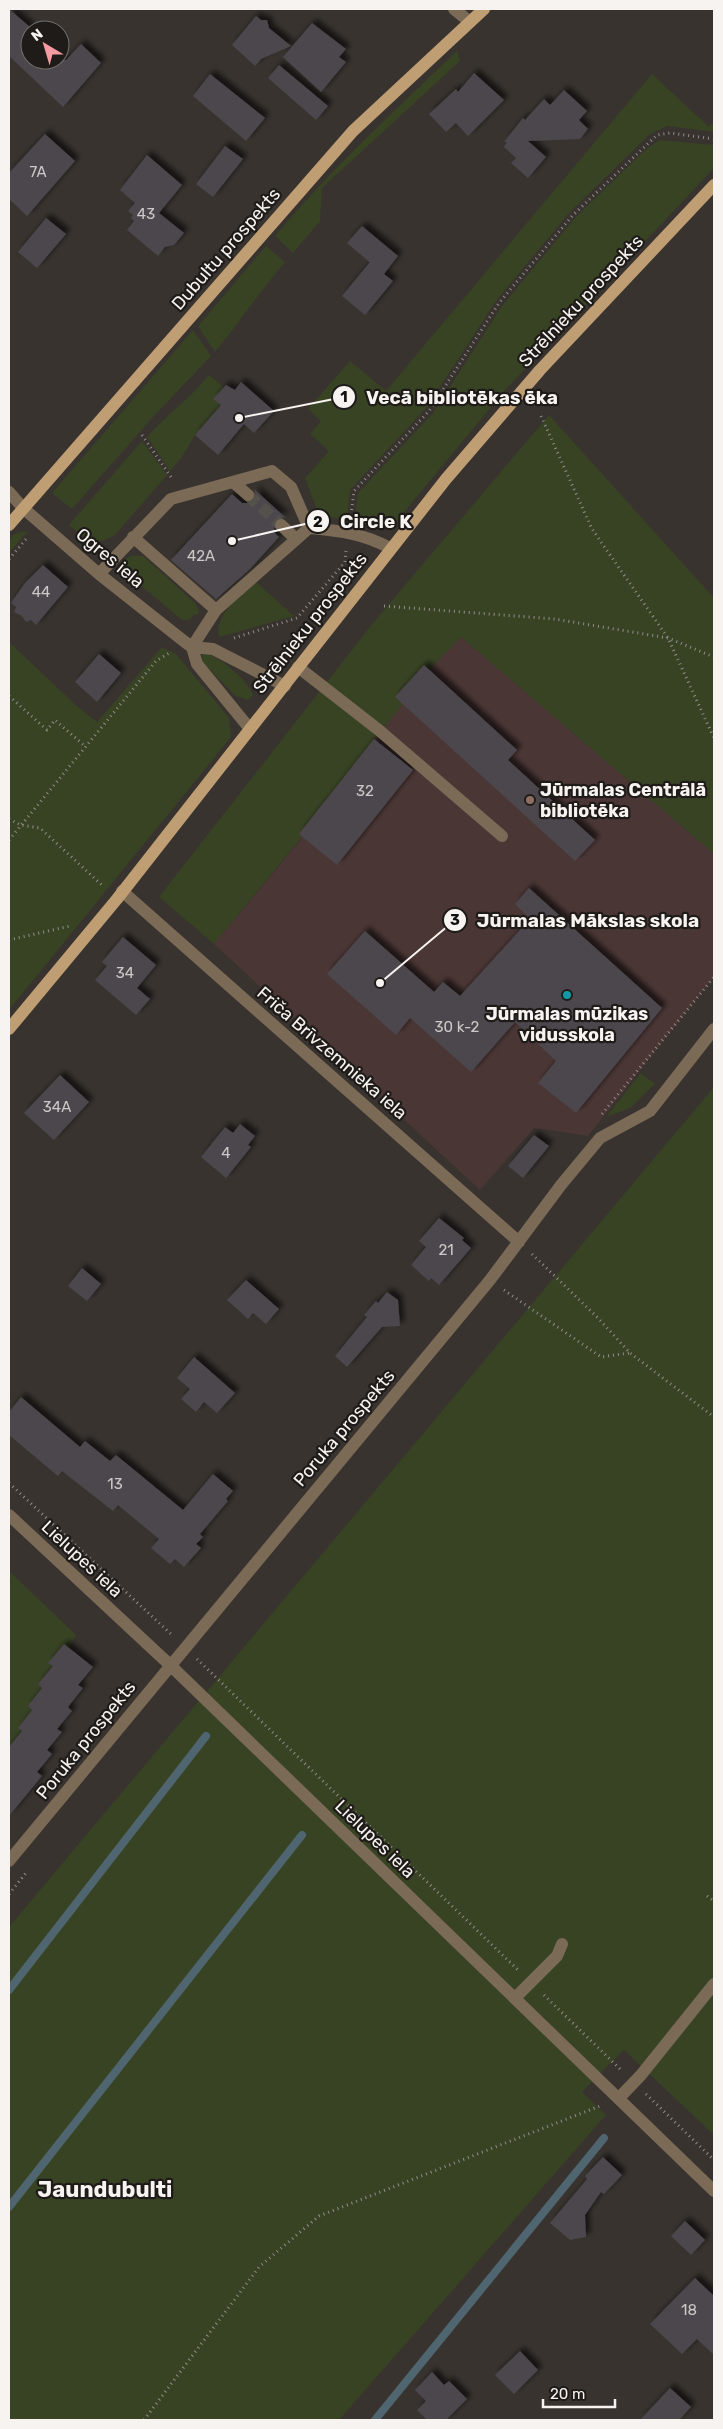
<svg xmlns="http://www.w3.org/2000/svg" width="723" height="2429" viewBox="0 0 723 2429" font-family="Rubik,sans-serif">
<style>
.education{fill:#4a3635}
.green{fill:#384324}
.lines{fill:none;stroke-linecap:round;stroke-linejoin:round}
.stream{stroke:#4f6570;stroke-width:8}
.building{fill:#4b474d;filter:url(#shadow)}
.minor-tunnel{stroke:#54504c;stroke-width:12;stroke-dasharray:12 6;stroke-linecap:butt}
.path{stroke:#918d8a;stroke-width:3;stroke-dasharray:1 4;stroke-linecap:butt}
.minor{stroke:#7a6a56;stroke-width:12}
.major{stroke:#bf9e74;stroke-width:12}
.education-dot{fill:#8d6e63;stroke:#1e1b19;stroke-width:2}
.culture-dot{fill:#0f9aa8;stroke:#1e1b19;stroke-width:2}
.labels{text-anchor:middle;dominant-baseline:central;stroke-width:4.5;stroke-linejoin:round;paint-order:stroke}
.number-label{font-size:15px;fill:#cbc8c7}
.street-label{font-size:18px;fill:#f6f3f0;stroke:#1e1b19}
.poi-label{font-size:18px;font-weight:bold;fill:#f6f3f0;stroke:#1e1b19;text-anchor:start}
.district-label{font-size:22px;font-weight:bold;fill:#f6f3f0;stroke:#1e1b19}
.leader{fill:none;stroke:#f6f3f0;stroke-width:2}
.callout-dot{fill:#f6f3f0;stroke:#1e1b19;stroke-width:2}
.mark-label{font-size:15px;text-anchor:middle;font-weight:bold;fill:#111}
.callout-label{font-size:19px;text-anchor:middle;font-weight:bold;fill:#f6f3f0;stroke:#1e1b19;stroke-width:4.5;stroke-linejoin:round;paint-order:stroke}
</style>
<defs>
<filter id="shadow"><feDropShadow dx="4.5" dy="-4.5" stdDeviation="2.5" flood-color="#0009"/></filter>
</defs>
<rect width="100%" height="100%" fill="#38332f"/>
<path class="education" d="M 461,637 L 714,854 L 714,977 L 588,1136 L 534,1128 L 480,1190 L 214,944 L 302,838 L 298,834 L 402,704 L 395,697 L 424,665 L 429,669 Z"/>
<path class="green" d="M 457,51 L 460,61 L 322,188 L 320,221 L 293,253 L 275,236 C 331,169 394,111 457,51 Z
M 652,74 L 709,127 L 714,121 L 714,132 L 667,126 L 650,134 L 569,213 L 496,301 L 427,407 L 350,490 L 347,520 L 319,515 L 305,478 L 329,451 L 310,434 L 321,421 L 308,409 L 350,361 L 386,391 Z
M 660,140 L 714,145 L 714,168 L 506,389 L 390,529 L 354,523 L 358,493 L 433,413 L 502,306 L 575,218 L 645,150 Z
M 266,246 L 285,262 C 260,291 240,322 215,352 L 198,326 Z
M 193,330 L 211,356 L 153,417 L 72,509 L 52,493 Z
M 209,375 L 224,387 L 214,398 L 221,405 L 195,435 L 181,458 L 170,471 L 147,437 C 166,415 191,398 209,375 Z
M 549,415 L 714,598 L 714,854 L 461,637 L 429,670 L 424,666 L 395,697 L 403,704 L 299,834 L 302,837 L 214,944 L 159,897 L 373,623 Z
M 142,441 L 167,475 L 115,535 L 105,540 L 89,542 L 69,525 Z
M 28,531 L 9,553 C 9,535 10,534 28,531 Z
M 131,556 L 143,556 L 195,603 L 199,610 L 198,615 L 195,614 L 189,620 L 182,620 L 121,569 L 124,560 Z
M 256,582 L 294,616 L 219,637 C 213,616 241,594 256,582 Z
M 9,642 L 79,708 L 97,722 L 162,647 L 176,654 L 229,718 L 231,737 L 9,1010 Z
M 204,653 C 218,655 249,681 253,695 L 248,700 L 236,696 L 202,662 L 202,655 Z
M 641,1073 L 655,1084 L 630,1108 L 606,1117 Z
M 714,1087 L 714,2135 L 624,2050 L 582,2092 L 606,2115 L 339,2420 L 9,2420 L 9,1927 Z
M 9,1571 L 76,1635 L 69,1648 L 64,1644 L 49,1662 L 53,1666 L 38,1684 L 42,1688 L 28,1706 L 32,1710 L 18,1728 L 22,1731 L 9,1747 Z"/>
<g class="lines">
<path class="stream" d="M 9,1990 L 206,1736
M 9,2207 L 302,1835
M 375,2420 L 604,2138"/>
</g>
<path class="building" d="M 9,9 L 30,27 L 30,60 L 66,60 L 81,44 L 101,63 L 63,107 L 9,56 Z
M 256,16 L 261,20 L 267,20 L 269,28 L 291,46 L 261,59 L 255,66 L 232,45 Z
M 312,23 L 346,49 L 339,57 L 346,62 L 321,92 L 283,57 Z
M 279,65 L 328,106 L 316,120 L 268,78 Z
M 474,73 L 504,100 L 468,136 L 456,123 L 446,132 L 429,114 L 456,89 L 458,92 Z
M 210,74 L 265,118 L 246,141 L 193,96 Z
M 564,90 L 587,111 L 579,120 L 588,129 L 580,139 L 528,141 L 546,157 L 528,178 L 511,163 L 516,158 L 504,147 L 507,142 L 504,142 L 523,118 L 525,120 L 544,99 L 550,105 Z
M 45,134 L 75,161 L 27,216 L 9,199 L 9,173 Z
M 225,146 L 243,159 L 213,197 L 196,184 Z
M 147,155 L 182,185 L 159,213 L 184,233 L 174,245 L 165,247 L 158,256 L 127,230 L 134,221 L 131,218 L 133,215 L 128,211 L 135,203 L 120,190 Z
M 46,218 L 66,234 L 37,268 L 18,252 Z
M 362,226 L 398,256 L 384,274 L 393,281 L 365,315 L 342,296 L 370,262 L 380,271 L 347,243 Z
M 241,382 L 274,411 L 254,433 L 244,424 L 218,455 L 195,435 L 221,405 L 213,399 L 226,385 L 235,390 Z
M 254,489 L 286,518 L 279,517 L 275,520 L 274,532 L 279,537 L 250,569 L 216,599 L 171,560 L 232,494 L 242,503 L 250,503 L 256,497 Z
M 43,565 L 68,587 L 36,625 L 31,620 L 26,622 L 22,616 L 14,612 L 16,607 L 11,603 L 25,583 Z
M 99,654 L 121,673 L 97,702 L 75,682 Z
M 424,665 L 517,750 L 508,760 L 595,840 L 575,861 L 395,697 Z
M 374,739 L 413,770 L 337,865 L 299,834 Z
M 529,888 L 662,1008 L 576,1113 L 538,1083 L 556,1061 L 515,1022 L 471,1072 L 410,1018 L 396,1035 L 327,974 L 365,931 L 434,992 L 443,982 L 460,996 L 530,919 L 515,904 Z
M 123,937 L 156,965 L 137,988 L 150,999 L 136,1015 L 95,980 L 107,966 L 102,962 Z
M 60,1075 L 89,1102 L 54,1140 L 24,1113 Z
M 240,1124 L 255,1136 L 248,1145 L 251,1147 L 226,1178 L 201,1157 L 225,1127 L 233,1133 Z
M 534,1135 L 549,1146 L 523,1178 L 508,1166 Z
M 439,1218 L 464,1238 L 462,1240 L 471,1248 L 439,1285 L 431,1278 L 429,1281 L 411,1265 L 426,1247 L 419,1241 Z
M 82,1268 L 101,1284 L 87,1301 L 68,1286 Z
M 246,1280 L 279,1309 L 266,1324 L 253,1313 L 248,1319 L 227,1300 Z
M 387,1292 L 398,1300 L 400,1326 L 382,1327 L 347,1367 L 335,1356 L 367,1317 L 364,1315 L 376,1301 L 378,1303 Z
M 194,1357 L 235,1393 L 217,1413 L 204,1402 L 196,1412 L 181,1399 L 190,1389 L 177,1378 Z
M 21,1397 L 80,1447 L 85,1441 L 110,1461 L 116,1455 L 183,1510 L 213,1474 L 233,1491 L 226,1499 L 228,1501 L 200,1534 L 203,1537 L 196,1544 L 201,1548 L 184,1567 L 175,1559 L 170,1564 L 151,1548 L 159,1539 L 118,1505 L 113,1511 L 62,1471 L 58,1476 L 9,1435 L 9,1412 Z
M 64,1644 L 93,1667 L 78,1685 L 83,1688 L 68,1707 L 72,1711 L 57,1729 L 62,1732 L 47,1750 L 52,1754 L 37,1772 L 42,1776 L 9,1816 L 9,1747 L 22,1731 L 18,1728 L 32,1710 L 28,1706 L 42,1688 L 38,1684 L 53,1666 L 48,1663 Z
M 603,2157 L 622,2175 L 604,2194 L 601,2192 L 585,2215 L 586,2237 L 570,2240 L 550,2223 L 587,2179 L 585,2176 Z
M 685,2221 L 705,2240 L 691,2255 L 671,2236 Z
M 695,2278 L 714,2296 L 714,2355 L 697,2339 L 682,2354 L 650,2324 Z
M 520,2351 L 538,2370 L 514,2394 L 495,2375 Z
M 432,2372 L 444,2385 L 449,2381 L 467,2399 L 446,2420 L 427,2420 L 417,2410 L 426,2401 L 415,2390 Z
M 670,2388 L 691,2407 L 679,2420 L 640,2420 Z"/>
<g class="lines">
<path class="minor-tunnel" d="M 248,495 L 281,525"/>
<path class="path" d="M 541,416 L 592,529 L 668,638 L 714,738
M 142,435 L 173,480
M 351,515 L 354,491 L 429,411 L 499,303 L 573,215 L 657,135 L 670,133 L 714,139
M 9,559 L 28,537
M 384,606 L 555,619 L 668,638 L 714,657
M 234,638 L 297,618 L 345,562 L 346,551
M 9,696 L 47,730 L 55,720 L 86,747
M 9,819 L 21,825 L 40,828 L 104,887
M 9,840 L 156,661 L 169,653
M 9,940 L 70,926
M 602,1114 L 714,977
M 532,1254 L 598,1318 L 630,1353 L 714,1417
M 504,1290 L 601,1357 L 629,1353
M 9,1483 L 173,1636
M 197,1659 L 518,1970
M 9,1894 L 26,1873
M 707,1896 L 714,1901
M 544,1995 L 622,2071
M 646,2094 L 714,2160
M 144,2420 L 259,2267 L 319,2216 L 600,2106"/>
<path class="minor" d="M 454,9 L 470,22
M 233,482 L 248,495
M 9,492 L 23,508 L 99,574 L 185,642 L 192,647 L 213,649 L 285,686
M 281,525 L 296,539
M 133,537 L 216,610
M 99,574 L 171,499 L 272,471 L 291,487 L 309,528
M 192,647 L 216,610 L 309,528 C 340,531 362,533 390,548
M 192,647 L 197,664 L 250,729
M 298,667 L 380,731 L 502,836
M 122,891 L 519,1242
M 9,1515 L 170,1665 L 714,2191
M 9,1861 L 490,1280 L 561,1185 L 600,1138 L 650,1111 L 714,1029
M 515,1998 L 557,1956 L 562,1944
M 619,2098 L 641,2075 L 714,1984"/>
<path class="major" d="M 9,525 L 353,131 L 484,9
M 9,1029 L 117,899 L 446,479 L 540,370 L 714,185"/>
</g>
<circle class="education-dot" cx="530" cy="800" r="5"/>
<circle class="culture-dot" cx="567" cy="995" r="5"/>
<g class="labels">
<g class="number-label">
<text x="38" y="172">7A</text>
<text x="146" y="214">43</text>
<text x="201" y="556">42A</text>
<text x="41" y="592">44</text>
<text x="365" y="791">32</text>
<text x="125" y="973">34</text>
<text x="457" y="1027">30 k-2</text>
<text x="57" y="1107">34A</text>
<text x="226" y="1153">4</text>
<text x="446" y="1250">21</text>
<text x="115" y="1484">13</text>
<text x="689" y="2310">18</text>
</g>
<g class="street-label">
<text transform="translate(226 249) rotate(-49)">Dubultu prospekts</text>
<text transform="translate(581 301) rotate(-47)">Strēlnieku prospekts</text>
<text transform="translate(110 558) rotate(40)">Ogres iela</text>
<text transform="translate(310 623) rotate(-52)">Strēlnieku prospekts</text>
<text transform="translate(332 1053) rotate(41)">Friča Brīvzemnieka iela</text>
<text transform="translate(344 1428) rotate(-50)">Poruka prospekts</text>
<text transform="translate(82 1559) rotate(43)">Lielupes iela</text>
<text transform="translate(86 1740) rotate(-51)">Poruka prospekts</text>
<text transform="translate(375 1839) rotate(44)">Lielupes iela</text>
</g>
<g class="poi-label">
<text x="540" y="790">Jūrmalas Centrālā<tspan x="540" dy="21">bibliotēka</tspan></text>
<text x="567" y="1014" text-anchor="middle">Jūrmalas mūzikas<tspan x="567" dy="21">vidusskola</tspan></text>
</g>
<g class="district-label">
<text x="105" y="2189">Jaundubulti</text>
</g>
</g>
<path class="leader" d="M239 418L344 397M232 541L318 521M380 983L455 920"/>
<g class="callout-dot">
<circle cx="239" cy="418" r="5"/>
<circle cx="232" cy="541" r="5"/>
<circle cx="380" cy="983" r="5"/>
<circle cx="344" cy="397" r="12"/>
<circle cx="318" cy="521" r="12"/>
<circle cx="455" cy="920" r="12"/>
</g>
<g class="mark-label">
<text x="344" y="402">1</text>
<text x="318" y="527">2</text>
<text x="455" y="925">3</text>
</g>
<g class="callout-label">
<text x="462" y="404">Vecā bibliotēkas ēka</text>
<text x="376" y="528">Circle K</text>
<text x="588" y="927">Jūrmalas Mākslas skola</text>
</g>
<rect width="723" height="2429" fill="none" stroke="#f6f3f0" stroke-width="20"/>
<g transform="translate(45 45) rotate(322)"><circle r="24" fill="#1e1b19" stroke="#74716f"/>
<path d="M0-4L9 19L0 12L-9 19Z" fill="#f49aa0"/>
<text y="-8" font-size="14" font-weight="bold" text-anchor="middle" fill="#f6f3f0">N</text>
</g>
<path d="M543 2399v8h72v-8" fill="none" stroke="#f6f3f0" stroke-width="2.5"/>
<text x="550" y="2399" font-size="15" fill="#f6f3f0" stroke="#1e1b19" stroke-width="4" paint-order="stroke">20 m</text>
</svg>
